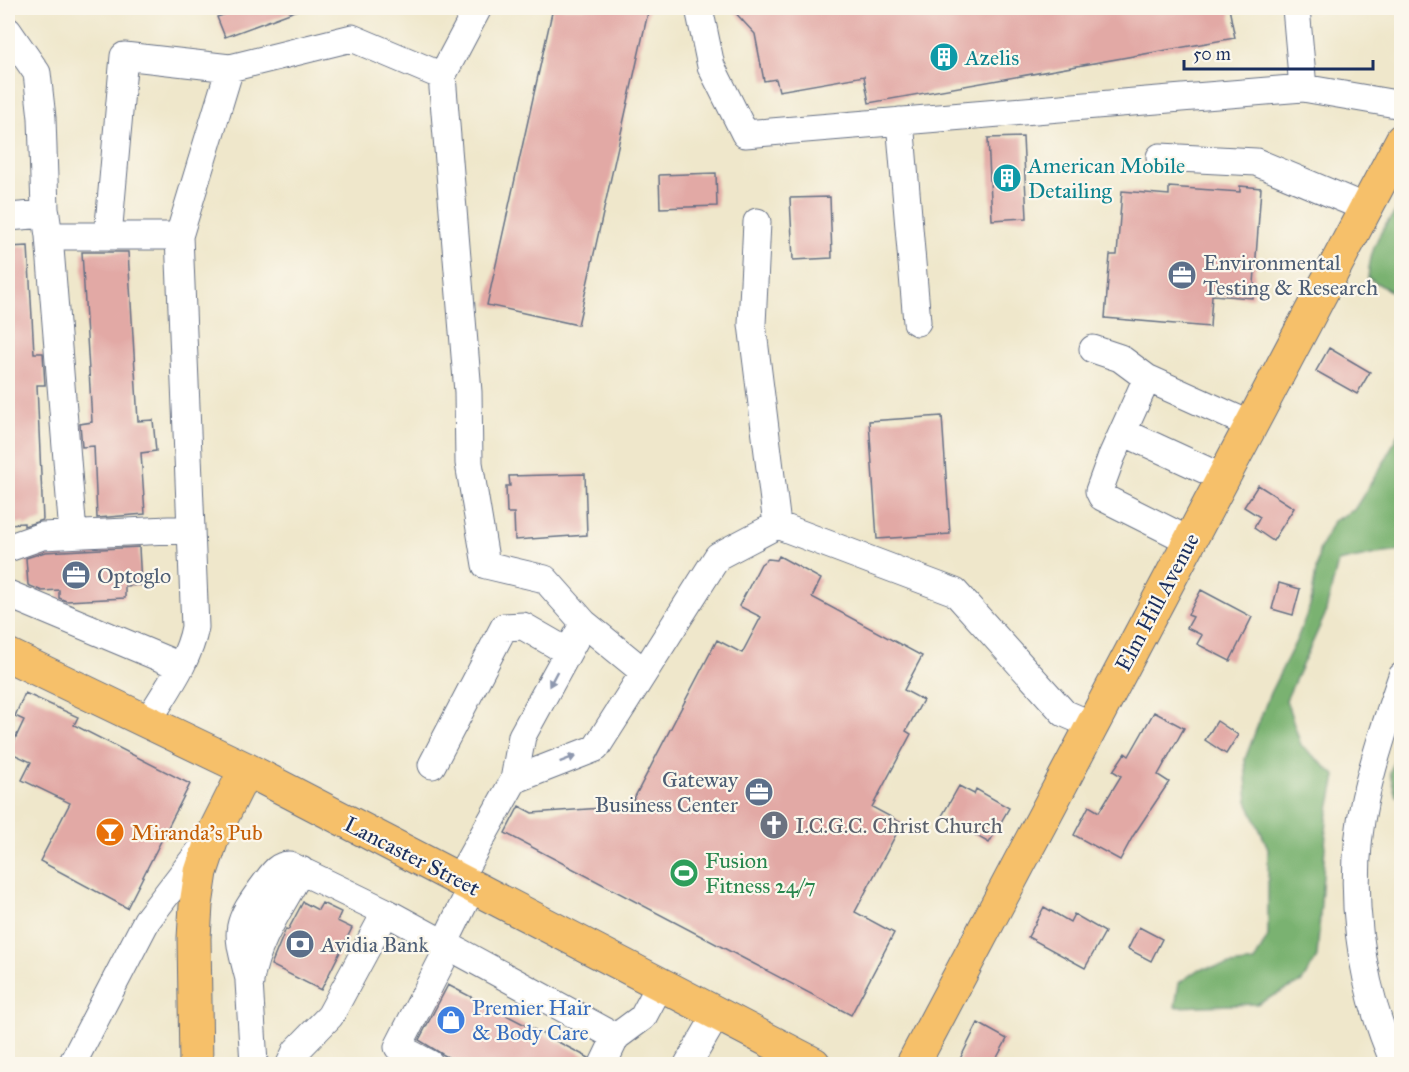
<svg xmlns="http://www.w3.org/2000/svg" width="1409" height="1072" viewBox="0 0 1409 1072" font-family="'IM FELL Great Primer',serif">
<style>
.forest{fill:#7ab271;stroke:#4a7068;stroke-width:1.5}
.building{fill:#e2a9a5}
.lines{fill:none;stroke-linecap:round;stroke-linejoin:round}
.minor-casing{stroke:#656f84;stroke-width:29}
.major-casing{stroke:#656f84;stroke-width:35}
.minor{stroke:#fff;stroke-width:27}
.major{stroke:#f6c06b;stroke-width:33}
.oneway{fill:#8d97ae}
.labels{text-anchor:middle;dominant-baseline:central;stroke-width:4.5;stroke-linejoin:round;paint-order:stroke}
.culture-label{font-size:22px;fill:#0d838f;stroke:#fbf7ec;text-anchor:start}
.service-label{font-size:22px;fill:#4e5e75;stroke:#fbf7ec;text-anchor:start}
.street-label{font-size:22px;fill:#1b2f5e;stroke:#fbf7ec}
.worship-label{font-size:22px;fill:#5b616d;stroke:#fbf7ec;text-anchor:start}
.food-label{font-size:22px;fill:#c56008;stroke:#fbf7ec;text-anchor:start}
.leisure-label{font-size:22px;fill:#27864d;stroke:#fbf7ec;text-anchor:start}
.shop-label{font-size:22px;fill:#366cbe;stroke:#fbf7ec;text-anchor:start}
</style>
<rect width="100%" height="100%" fill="#fbf7ec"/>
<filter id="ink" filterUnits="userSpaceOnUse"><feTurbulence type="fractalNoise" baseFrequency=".0167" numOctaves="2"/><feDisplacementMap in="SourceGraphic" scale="12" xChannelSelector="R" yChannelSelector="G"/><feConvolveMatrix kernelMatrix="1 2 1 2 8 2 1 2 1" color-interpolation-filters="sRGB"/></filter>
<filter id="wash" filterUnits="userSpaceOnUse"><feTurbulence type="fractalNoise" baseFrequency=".008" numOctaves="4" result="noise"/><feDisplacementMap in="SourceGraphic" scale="24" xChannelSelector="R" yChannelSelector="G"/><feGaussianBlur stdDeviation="1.35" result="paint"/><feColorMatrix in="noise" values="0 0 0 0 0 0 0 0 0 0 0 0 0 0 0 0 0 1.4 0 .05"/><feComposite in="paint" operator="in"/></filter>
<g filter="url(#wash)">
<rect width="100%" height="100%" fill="#efe7cb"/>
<path class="forest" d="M 1401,205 L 1401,297 L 1368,278 C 1370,247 1381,228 1401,205 Z
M 1401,427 L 1401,551 L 1376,554 L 1338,562 L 1325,615 L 1286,700 L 1301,745 L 1336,776 L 1327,819 L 1317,957 L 1302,982 L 1257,1004 L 1175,1007 L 1179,983 L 1199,969 L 1254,962 L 1268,936 L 1268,848 L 1248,804 L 1245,759 L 1270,693 L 1297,639 L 1311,603 L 1319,551 L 1333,521 L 1354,510 L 1386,459 Z
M 1401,737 L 1402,797 L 1401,797 L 1396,796 L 1390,773 Z"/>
<g id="blocks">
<path class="building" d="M 244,8 L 298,8 L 298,10 L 225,37 L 217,17 Z
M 553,8 L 649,8 L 578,325 L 487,305 Z
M 731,8 L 1229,8 L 1235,38 L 869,103 L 864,76 L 779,91 L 776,79 L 764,81 L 755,34 Z
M 1023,137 L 1027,218 L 992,220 L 988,138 Z
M 716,173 L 717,206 L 660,208 L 659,175 Z
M 1240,186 L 1261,188 L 1253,298 L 1212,295 L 1210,327 L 1105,318 L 1110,255 L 1117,255 L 1122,191 L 1169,195 L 1169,187 L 1240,192 Z
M 830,197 L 832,258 L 793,260 L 790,198 Z
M 28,246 L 34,353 L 43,353 L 45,385 L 37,385 L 43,520 L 24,526 L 24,523 L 8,524 L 8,247 Z
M 82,252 L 128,252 L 138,421 L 153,420 L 156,451 L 141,453 L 145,514 L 97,518 L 94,446 L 82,447 L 80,424 L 92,422 Z
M 1329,348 L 1370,372 L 1357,394 L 1316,371 Z
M 942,416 L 950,534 L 877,539 L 869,421 Z
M 585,474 L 587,535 L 515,540 L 514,513 L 507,513 L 506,486 L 510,486 L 509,476 Z
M 1258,485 L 1294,508 L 1273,541 L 1254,528 L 1260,517 L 1244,507 Z
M 139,547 L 141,585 L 125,586 L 125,598 L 66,601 L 59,598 L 59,590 L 42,591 L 28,585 L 26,558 L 45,552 Z
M 779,556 L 821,579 L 812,597 L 922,656 L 904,690 L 923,700 L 906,731 L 911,734 L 872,807 L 902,823 L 855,912 L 894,933 L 851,1015 L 505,833 L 519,806 L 532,813 L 630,806 L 717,640 L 742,653 L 761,617 L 739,606 L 761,564 L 768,559 L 777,560 Z
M 1279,583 L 1300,589 L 1293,615 L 1272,609 Z
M 1201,590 L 1252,617 L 1230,661 L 1197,644 L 1202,635 L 1187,628 L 1193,617 L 1188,615 Z
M 25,693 L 78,717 L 74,725 L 190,784 L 127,908 L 40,861 L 70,803 L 22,780 L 31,762 L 9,752 L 24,720 L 15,716 Z
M 1154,712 L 1184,728 L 1158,775 L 1169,782 L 1133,836 L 1120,860 L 1074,835 L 1089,806 L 1099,812 L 1121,776 L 1113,771 L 1125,753 L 1129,756 Z
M 1217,721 L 1238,735 L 1226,754 L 1205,740 Z
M 959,786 L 974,794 L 976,789 L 1009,808 L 989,843 L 942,816 Z
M 303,902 L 318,910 L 322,903 L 341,912 L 337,921 L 352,928 L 321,990 L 271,965 L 285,931 L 286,929 L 288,930 Z
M 1044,907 L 1070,922 L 1074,914 L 1105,932 L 1085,968 L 1028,937 Z
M 1139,927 L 1162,939 L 1151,961 L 1128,949 Z
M 448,985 L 589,1058 L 587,1065 L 462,1065 L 442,1054 L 419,1040 Z
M 978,1023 L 1007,1039 L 993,1065 L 957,1065 Z"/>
</g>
</g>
<g filter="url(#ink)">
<use href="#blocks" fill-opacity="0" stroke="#656f84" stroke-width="1.5"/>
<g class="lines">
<g class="minor-casing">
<path id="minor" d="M 699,8 L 711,66 L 745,134 L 1303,88 L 1402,105
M 1296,8 L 1303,88
M 8,31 L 37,73 L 42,118 L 45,209 L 49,236
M 442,76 L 478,8
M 900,121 L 917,322
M 1160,157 L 1256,162 L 1366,208
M 8,217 L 46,214
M 757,222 L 752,324 L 777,525
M 108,236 L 124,56 L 230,68
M 1093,349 L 1120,358 L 1147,378
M 1123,432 L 1223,478
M 73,534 L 49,236 L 179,236
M 1190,541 L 1102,497 L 1099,491 L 1111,458 L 1147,378 L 1251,425
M 8,548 L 42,536 L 190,529
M 8,594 L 180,666
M 148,721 C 165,692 189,661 195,627 L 179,236 L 230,68 L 352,38 L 442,76 L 468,392 L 469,463 L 486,565 L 545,579 L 584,623
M 432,765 L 504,627 L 523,626 L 568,652
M 514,780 L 596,748 L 718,556 L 777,525 L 955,592 L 1064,713 L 1092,725
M 458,880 L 514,780 L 522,736 L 584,623 L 644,672
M 444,944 L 472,887
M 248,965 L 254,1064
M 250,981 C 256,941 282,905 301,870
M 250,983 C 237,931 232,928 265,884 C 272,875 277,865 289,865 L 386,912 L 616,1037 L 603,1064
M 616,1037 L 643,1017 L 660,985
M 72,1064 L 147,920 L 206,843
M 290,1064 L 296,1051 L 330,1016 L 386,912
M 430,1064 L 398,1047 L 449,947
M 688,1064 L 717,1014
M 1395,1064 C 1359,983 1346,887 1365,799 C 1374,758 1388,717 1402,676"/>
</g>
<g class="major-casing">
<path id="major" d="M 8,655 L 246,769 L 814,1064
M 196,1064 L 194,938 L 196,905 L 201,872 L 214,833 L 246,769
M 913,1064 L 1402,140"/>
</g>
<use href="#minor" class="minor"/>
<use href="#major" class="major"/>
</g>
<defs><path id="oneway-solid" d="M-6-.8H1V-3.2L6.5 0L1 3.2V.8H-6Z" transform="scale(1.5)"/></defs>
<g class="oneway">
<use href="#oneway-solid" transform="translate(553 679) rotate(118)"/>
<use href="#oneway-solid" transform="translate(568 759) rotate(-21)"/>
</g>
</g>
<defs>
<g id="building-disc" transform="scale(1.5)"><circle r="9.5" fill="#0f9aa8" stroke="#fbf7ec"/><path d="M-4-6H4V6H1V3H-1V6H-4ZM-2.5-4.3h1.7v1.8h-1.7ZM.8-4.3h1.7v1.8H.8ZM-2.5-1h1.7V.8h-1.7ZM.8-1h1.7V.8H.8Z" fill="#fff"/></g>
<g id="office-disc" transform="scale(1.5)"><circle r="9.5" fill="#5c6f8a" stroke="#fbf7ec"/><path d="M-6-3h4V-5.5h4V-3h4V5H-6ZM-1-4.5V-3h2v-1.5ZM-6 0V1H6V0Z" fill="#fff"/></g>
<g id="church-disc" transform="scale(1.5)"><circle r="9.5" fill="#6b7280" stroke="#fbf7ec"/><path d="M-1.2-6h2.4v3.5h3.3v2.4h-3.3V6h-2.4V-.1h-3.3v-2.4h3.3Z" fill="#fff"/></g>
<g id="bar-disc" transform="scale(1.5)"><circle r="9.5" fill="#e8710a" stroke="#fbf7ec"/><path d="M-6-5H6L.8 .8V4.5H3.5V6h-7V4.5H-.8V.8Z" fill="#fff"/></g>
<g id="stadium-disc" transform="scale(1.5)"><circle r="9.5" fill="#2e9e5b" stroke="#fbf7ec"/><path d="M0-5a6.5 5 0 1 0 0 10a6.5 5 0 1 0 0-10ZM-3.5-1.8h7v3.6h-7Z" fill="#fff"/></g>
<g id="bank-disc" transform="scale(1.5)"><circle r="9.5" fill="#5c6f8a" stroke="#fbf7ec"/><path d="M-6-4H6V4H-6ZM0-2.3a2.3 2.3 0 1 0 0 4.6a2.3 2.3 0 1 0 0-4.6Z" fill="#fff"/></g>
<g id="shop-disc" transform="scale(1.5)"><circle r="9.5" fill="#3f7fe0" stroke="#fbf7ec"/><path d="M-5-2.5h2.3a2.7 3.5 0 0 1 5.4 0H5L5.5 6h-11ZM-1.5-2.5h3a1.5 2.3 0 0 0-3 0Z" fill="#fff"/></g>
</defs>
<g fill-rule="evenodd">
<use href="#building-disc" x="944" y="57"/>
<use href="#building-disc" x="1007" y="178"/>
<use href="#office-disc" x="1182" y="275"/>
<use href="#office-disc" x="76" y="575"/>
<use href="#office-disc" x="759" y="792"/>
<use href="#church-disc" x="774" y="825"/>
<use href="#bar-disc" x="110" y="832"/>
<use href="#stadium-disc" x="684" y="873"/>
<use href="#bank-disc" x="300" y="944"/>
<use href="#shop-disc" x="451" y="1020"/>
</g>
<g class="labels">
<g class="culture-label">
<text x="965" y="57">Azelis</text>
<text x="1028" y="165">American Mobile<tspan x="1028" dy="25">Detailing</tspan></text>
</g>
<g class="service-label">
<text x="1203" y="262">Environmental<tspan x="1203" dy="25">Testing &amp; Research</tspan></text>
<text x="97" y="575">Optoglo</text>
<text x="738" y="779" text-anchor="end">Gateway<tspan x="738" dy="25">Business Center</tspan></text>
<text x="321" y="944">Avidia Bank</text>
</g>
<g class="street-label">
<text transform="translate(1157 602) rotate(-62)">Elm Hill Avenue</text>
<text transform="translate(412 856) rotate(27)">Lancaster Street</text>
</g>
<g class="worship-label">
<text x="795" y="825">I.C.G.C. Christ Church</text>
</g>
<g class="food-label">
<text x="131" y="832">Miranda's Pub</text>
</g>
<g class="leisure-label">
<text x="705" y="860">Fusion<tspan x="705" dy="25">Fitness 24/7</tspan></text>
</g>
<g class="shop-label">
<text x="472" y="1007">Premier Hair<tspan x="472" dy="25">&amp; Body Care</tspan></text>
</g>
</g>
<rect width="1409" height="1072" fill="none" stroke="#fbf7ec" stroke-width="30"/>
<path d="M1184 60v9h189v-9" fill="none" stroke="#1b2f5e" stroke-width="3"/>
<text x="1193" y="60" font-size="18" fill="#1b2f5e" stroke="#fbf7ec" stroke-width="4.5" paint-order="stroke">50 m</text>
</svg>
